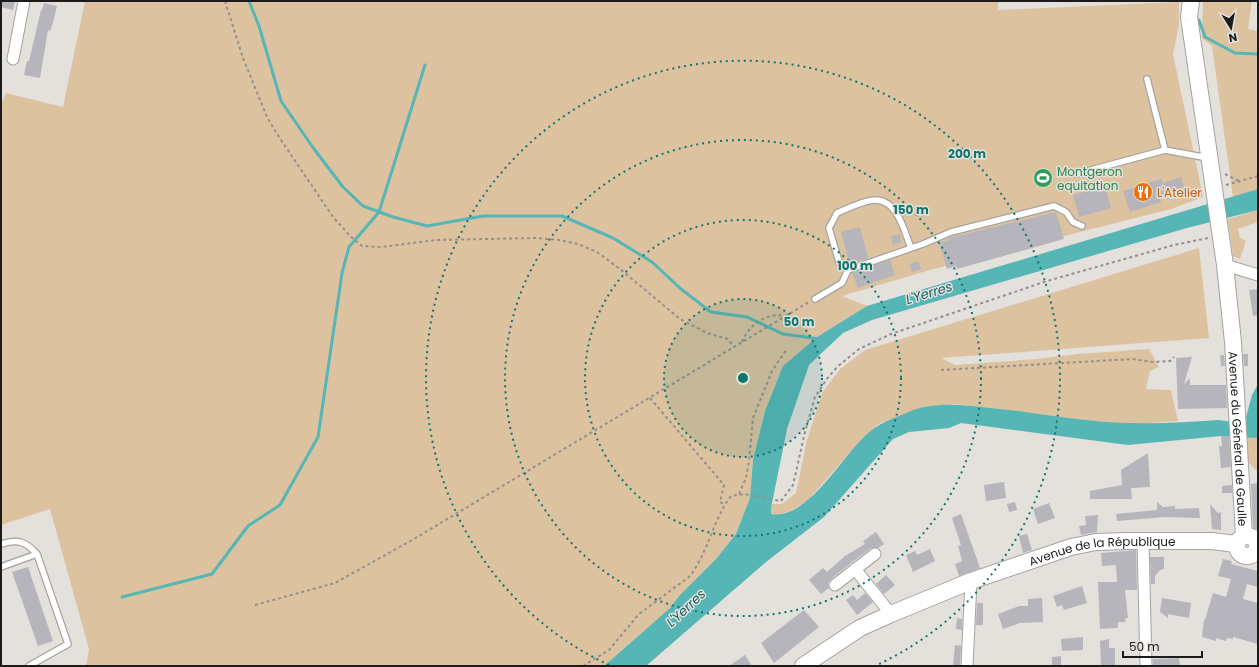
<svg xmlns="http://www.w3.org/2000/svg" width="1259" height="667" viewBox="0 0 1259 667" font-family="Poppins,sans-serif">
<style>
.green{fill:#ddc29f}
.water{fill:#56b5b5}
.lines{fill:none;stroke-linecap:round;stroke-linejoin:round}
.stream{stroke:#56b5b5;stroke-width:3}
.building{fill:#b5b5bb}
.lane-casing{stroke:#a6a39f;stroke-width:8}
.street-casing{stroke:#a6a39f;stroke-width:13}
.secondary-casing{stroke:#a6a39f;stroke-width:18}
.path{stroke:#92908c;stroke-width:2;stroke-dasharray:3 3;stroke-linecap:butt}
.lane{stroke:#fff;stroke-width:5.5}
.street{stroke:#fff;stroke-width:11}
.secondary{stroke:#fff;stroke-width:16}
.ring{fill:none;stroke:#0f766e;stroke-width:2;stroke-dasharray:2 4}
.labels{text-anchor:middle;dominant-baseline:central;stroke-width:3;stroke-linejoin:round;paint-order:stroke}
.leisure-label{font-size:12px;fill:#27864d;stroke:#e4e0dc;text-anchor:start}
.food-label{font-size:12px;fill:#c56008;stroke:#e4e0dc;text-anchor:start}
.street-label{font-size:12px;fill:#1c1b19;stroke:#e4e0dc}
.water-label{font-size:13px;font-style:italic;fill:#106061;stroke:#e4e0dc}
.centre{fill:#0f766e;stroke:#e4e0dc;stroke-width:2}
.ring-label{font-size:12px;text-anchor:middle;font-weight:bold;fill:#0f766e;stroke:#e4e0dc;stroke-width:3;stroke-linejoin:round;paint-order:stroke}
</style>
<rect width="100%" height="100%" fill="#e4e0dc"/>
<path class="green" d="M 85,1 L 998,1 L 998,10 L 1179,2 L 1179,25 L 1173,54 L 1203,197 L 1171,209 L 930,270 L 842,296 L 867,306 L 817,337 L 783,366 L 765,411 L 753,460 L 750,498 L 736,534 L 716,559 L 679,596 L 670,608 L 607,663 L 609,666 L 86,666 L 89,649 L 50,509 L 1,525 L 1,105 L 6,93 L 63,107 Z
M 1203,1 L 1252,1 L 1248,29 L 1258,31 L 1258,189 L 1233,197 L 1212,46 L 1202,38 Z
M 1258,210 L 1258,222 L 1238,229 L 1240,238 L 1246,241 L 1240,259 L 1233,256 L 1228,219 Z
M 1199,248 L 1209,338 L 941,358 L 955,365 L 1037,359 L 1078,354 L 1149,349 L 1159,367 L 1150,371 L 1146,389 L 1171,390 L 1178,421 L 1130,424 L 1093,421 L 954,404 L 908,412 L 892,420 L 880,423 L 866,435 L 806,502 L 790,511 L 777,515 L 771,514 L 771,504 L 782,504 L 796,493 L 807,440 L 822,393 L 840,369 L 865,350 Z
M 1258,423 L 1258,472 L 1248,462 L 1247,433 Z"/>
<path class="water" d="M 1258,189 L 1258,210 L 1187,228 L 872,320 L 843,333 L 809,365 L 787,429 L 771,508 L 771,514 C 807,521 843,455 867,434 C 879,423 892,419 906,413 C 933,401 962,405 990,408 C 1025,411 1060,418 1095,421 C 1135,425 1178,423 1218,420 L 1232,422 L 1245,421 L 1252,395 L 1258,384 L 1258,438 L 1221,436 L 1128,445 L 961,423 L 949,428 L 909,432 L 893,439 L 824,517 L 766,562 L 646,666 L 604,666 L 670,608 L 679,596 L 716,559 L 736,534 L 750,498 L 753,460 L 765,411 L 783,366 L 817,337 L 867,306 Z"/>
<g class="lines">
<path class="stream" d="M 249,1 L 259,26 L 281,101 L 314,149 L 343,187 L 363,206 L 393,217 L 427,226 L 483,216 L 562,216 L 613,238 L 652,262 L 681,289 L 711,312 L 747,317 L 783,334 L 820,339
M 1199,20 L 1205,37 L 1235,53 L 1258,54
M 122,597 L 212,574 L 248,526 L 280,505 L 318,437 L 342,273 L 349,247 L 379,212 L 425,65"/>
</g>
<path class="building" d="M 1,1 L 15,1 L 13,10 L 1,7 Z
M 44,3 L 57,6 L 52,26 L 50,31 L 48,30 L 40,78 L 24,75 L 27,61 L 29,61 L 41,10 L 42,10 Z
M 1181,177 L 1184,187 L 1166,193 L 1166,195 L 1160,197 L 1161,202 L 1130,212 L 1123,191 L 1161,179 L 1163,183 Z
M 1105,186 L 1111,208 L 1079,217 L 1073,195 Z
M 1056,212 L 1064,239 L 957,269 L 956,266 L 947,269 L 939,243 L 949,240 L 948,238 Z
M 860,227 L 868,258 L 850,265 L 841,232 Z
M 900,234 L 901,242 L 893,245 L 891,236 Z
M 890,260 L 895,275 L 858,288 L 852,273 Z
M 918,261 L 921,269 L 912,272 L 909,264 Z
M 1258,289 L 1258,315 L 1253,316 L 1249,290 Z
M 1243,354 L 1248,354 L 1248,366 L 1244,366 Z
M 1220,355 L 1224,355 L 1225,366 L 1221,366 Z
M 1192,357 L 1184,384 L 1190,378 L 1190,385 L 1226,385 L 1227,408 L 1178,409 L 1176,358 Z
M 1221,436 L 1229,436 L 1231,467 L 1221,468 L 1219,446 L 1222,446 Z
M 1148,453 L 1150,487 L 1131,488 L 1132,499 L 1090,499 L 1090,491 L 1122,485 L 1121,470 Z
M 1004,482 L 1006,498 L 986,501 L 984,485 Z
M 1258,483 L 1258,529 L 1253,529 L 1251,484 Z
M 1232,485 L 1232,493 L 1222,493 L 1222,486 Z
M 1015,502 L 1017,510 L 1009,512 L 1007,504 Z
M 1157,502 L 1163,507 L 1175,506 L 1175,509 L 1199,508 L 1200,518 L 1164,517 L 1117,521 L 1116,514 L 1157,510 Z
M 1049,503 L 1055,518 L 1038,524 L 1033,509 Z
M 1210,504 L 1218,513 L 1221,512 L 1221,530 L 1212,529 Z
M 961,514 L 980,568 L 959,576 L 955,564 L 962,561 L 958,546 L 961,545 L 952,518 Z
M 1098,515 L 1097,532 L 1081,535 L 1079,526 L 1086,525 L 1085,516 Z
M 876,532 L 884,544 L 878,548 L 871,548 L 851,563 L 831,579 L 828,583 L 829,588 L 821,594 L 809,580 L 823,568 L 827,572 L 845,556 L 865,544 L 863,541 Z
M 1027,534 L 1032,550 L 1023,553 L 1019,536 Z
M 930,549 L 935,561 L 913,572 L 906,555 L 915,551 L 917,555 Z
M 1136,550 L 1137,590 L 1125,590 L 1128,618 L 1125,618 L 1126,622 L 1118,622 L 1118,627 L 1116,628 L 1100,629 L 1098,582 L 1117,582 L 1116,565 L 1102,566 L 1101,553 Z
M 1150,557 L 1164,557 L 1164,569 L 1160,570 L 1155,576 L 1155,584 L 1151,584 Z
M 1223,559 L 1232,561 L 1231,564 L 1258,571 L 1258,587 L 1247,584 L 1243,599 L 1258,603 L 1258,644 L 1233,637 L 1233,639 L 1227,638 L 1226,641 L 1216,638 L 1216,641 L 1202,637 L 1204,620 L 1205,620 L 1213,593 L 1226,597 L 1231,579 L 1218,576 Z
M 28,567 L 53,641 L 38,646 L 12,572 Z
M 886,575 L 895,585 L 884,594 L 876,584 Z
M 1082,586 L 1087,603 L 1064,610 L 1062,605 L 1057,607 L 1053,596 Z
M 865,593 L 873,602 L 857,615 L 846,600 L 853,595 L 857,600 Z
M 1042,598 L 1043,622 L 1020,623 L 1003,629 L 998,614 L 1019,606 L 1028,606 L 1028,599 Z
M 1162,598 L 1191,603 L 1189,618 L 1168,614 L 1168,618 L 1160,612 Z
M 977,603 L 983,603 L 983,625 L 976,625 Z
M 804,610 L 819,627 L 774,663 L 761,643 Z
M 957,618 L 962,619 L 962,630 L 956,629 Z
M 1083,637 L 1083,650 L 1062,651 L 1061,639 Z
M 1109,639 L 1109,648 L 1115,648 L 1115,666 L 1101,666 L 1100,641 Z
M 955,645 L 961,646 L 960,666 L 953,666 Z
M 745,655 L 752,666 L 729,666 Z
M 1061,656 L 1061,665 L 1052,666 L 1052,657 Z
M 1179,658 L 1180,666 L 1153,666 L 1153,659 Z"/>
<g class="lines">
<g class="lane-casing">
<path id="lane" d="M 1147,79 L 1165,150
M 1076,174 L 1165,150 L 1208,158
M 848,270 L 839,262 L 829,228 L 837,213 C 846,209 865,200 875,200 C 898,200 904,231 911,248
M 815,299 L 842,283 L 848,270 L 923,244 L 951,232 L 1054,206 L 1066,212 L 1073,222 L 1082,226
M 1,544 C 18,539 25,541 37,554
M 1,567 L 37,554 L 68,644 L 29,666"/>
</g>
<g class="street-casing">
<path id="street" d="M 13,59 L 24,1
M 1225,265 L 1258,275
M 1143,541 L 1146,666
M 855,569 L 891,614
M 835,585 L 875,554
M 967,666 L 971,581"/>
</g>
<g class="secondary-casing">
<g id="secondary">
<path id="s1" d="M 1191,1 L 1189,17 L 1225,265 L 1233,342 L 1244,536"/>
<circle cx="1247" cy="546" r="10"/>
<path id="s2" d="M 803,666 L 860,628 L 891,614 L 971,581 L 1071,547 L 1096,542 L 1126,541 L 1212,541 L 1236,544"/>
</g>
</g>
<path class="path" d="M 225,1 L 243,58 L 267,117 L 277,134 L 333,217 L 350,236 L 362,246 L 381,247 L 436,240 L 537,238 L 559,240 L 578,244 L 597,252 L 620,269 L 680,319 L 707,333 L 728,339 L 734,347
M 1225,174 L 1239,181
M 1226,185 L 1258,176
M 742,342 C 749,325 766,312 785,316
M 941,370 L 1132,359 L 1153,362 L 1170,361 L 1174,357
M 650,398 L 724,485 L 720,502 L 724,504
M 739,494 L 746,478 L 749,461 L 753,418 L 772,371 L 786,350
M 255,605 L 335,583 L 414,539 L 809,302
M 583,666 L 609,650 L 639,614 L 689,577 C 708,554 713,519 731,496 L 744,494 L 781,501 L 793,485 L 805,432 L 815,397 L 826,380 L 837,367 L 859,349 L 891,334 L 1047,281 L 1174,245 L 1208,238"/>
<use href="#lane" class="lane"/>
<use href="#street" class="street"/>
<use href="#secondary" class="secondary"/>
</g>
<circle cx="743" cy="378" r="79" fill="#0f766e" fill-opacity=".12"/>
<g class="ring">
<circle cx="743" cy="378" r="79"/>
<circle cx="743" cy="378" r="158"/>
<circle cx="743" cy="378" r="238"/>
<path d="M609 665A317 317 0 1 1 877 665"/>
</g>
<defs>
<g id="stadium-disc" transform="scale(1)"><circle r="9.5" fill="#2e9e5b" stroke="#e4e0dc"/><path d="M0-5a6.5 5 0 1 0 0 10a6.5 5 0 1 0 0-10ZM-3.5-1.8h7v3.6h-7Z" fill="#fff"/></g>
<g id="restaurant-disc" transform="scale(1)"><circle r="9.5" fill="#e8710a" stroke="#e4e0dc"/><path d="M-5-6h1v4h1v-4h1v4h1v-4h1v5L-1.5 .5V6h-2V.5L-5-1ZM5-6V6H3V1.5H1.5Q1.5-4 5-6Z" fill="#fff"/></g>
</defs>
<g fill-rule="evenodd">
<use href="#stadium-disc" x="1043" y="178"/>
<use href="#restaurant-disc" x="1143" y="192"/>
</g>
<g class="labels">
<g class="leisure-label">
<text x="1057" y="171">Montgeron<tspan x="1057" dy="14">equitation</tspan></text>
</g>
<g class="food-label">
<text x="1157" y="192">L'Atelier</text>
</g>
<g class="street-label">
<text stroke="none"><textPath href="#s1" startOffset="441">Avenue du Général de Gaulle</textPath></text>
<text stroke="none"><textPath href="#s2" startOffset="325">Avenue de la République</textPath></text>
</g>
<g class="water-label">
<text transform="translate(929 293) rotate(-17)">L'Yerres</text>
<text transform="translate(686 608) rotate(-43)">L'Yerres</text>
</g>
</g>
<circle cx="743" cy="378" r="6" class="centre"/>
<g class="ring-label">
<text x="967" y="158">200 m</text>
<text x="911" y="214">150 m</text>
<text x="855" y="270">100 m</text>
<text x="799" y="326">50 m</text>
</g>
<rect width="1259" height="667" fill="none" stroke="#1c1b19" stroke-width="4"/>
<g transform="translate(1231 28) rotate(169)" stroke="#e4e0dc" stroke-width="3" paint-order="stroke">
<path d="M0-3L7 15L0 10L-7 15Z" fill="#1c1b19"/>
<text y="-6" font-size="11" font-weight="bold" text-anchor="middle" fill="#1c1b19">N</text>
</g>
<path d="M1123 651v6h79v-6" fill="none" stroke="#1c1b19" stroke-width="2"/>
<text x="1129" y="651" font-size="12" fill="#1c1b19" stroke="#e4e0dc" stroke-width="3" paint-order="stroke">50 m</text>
</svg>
